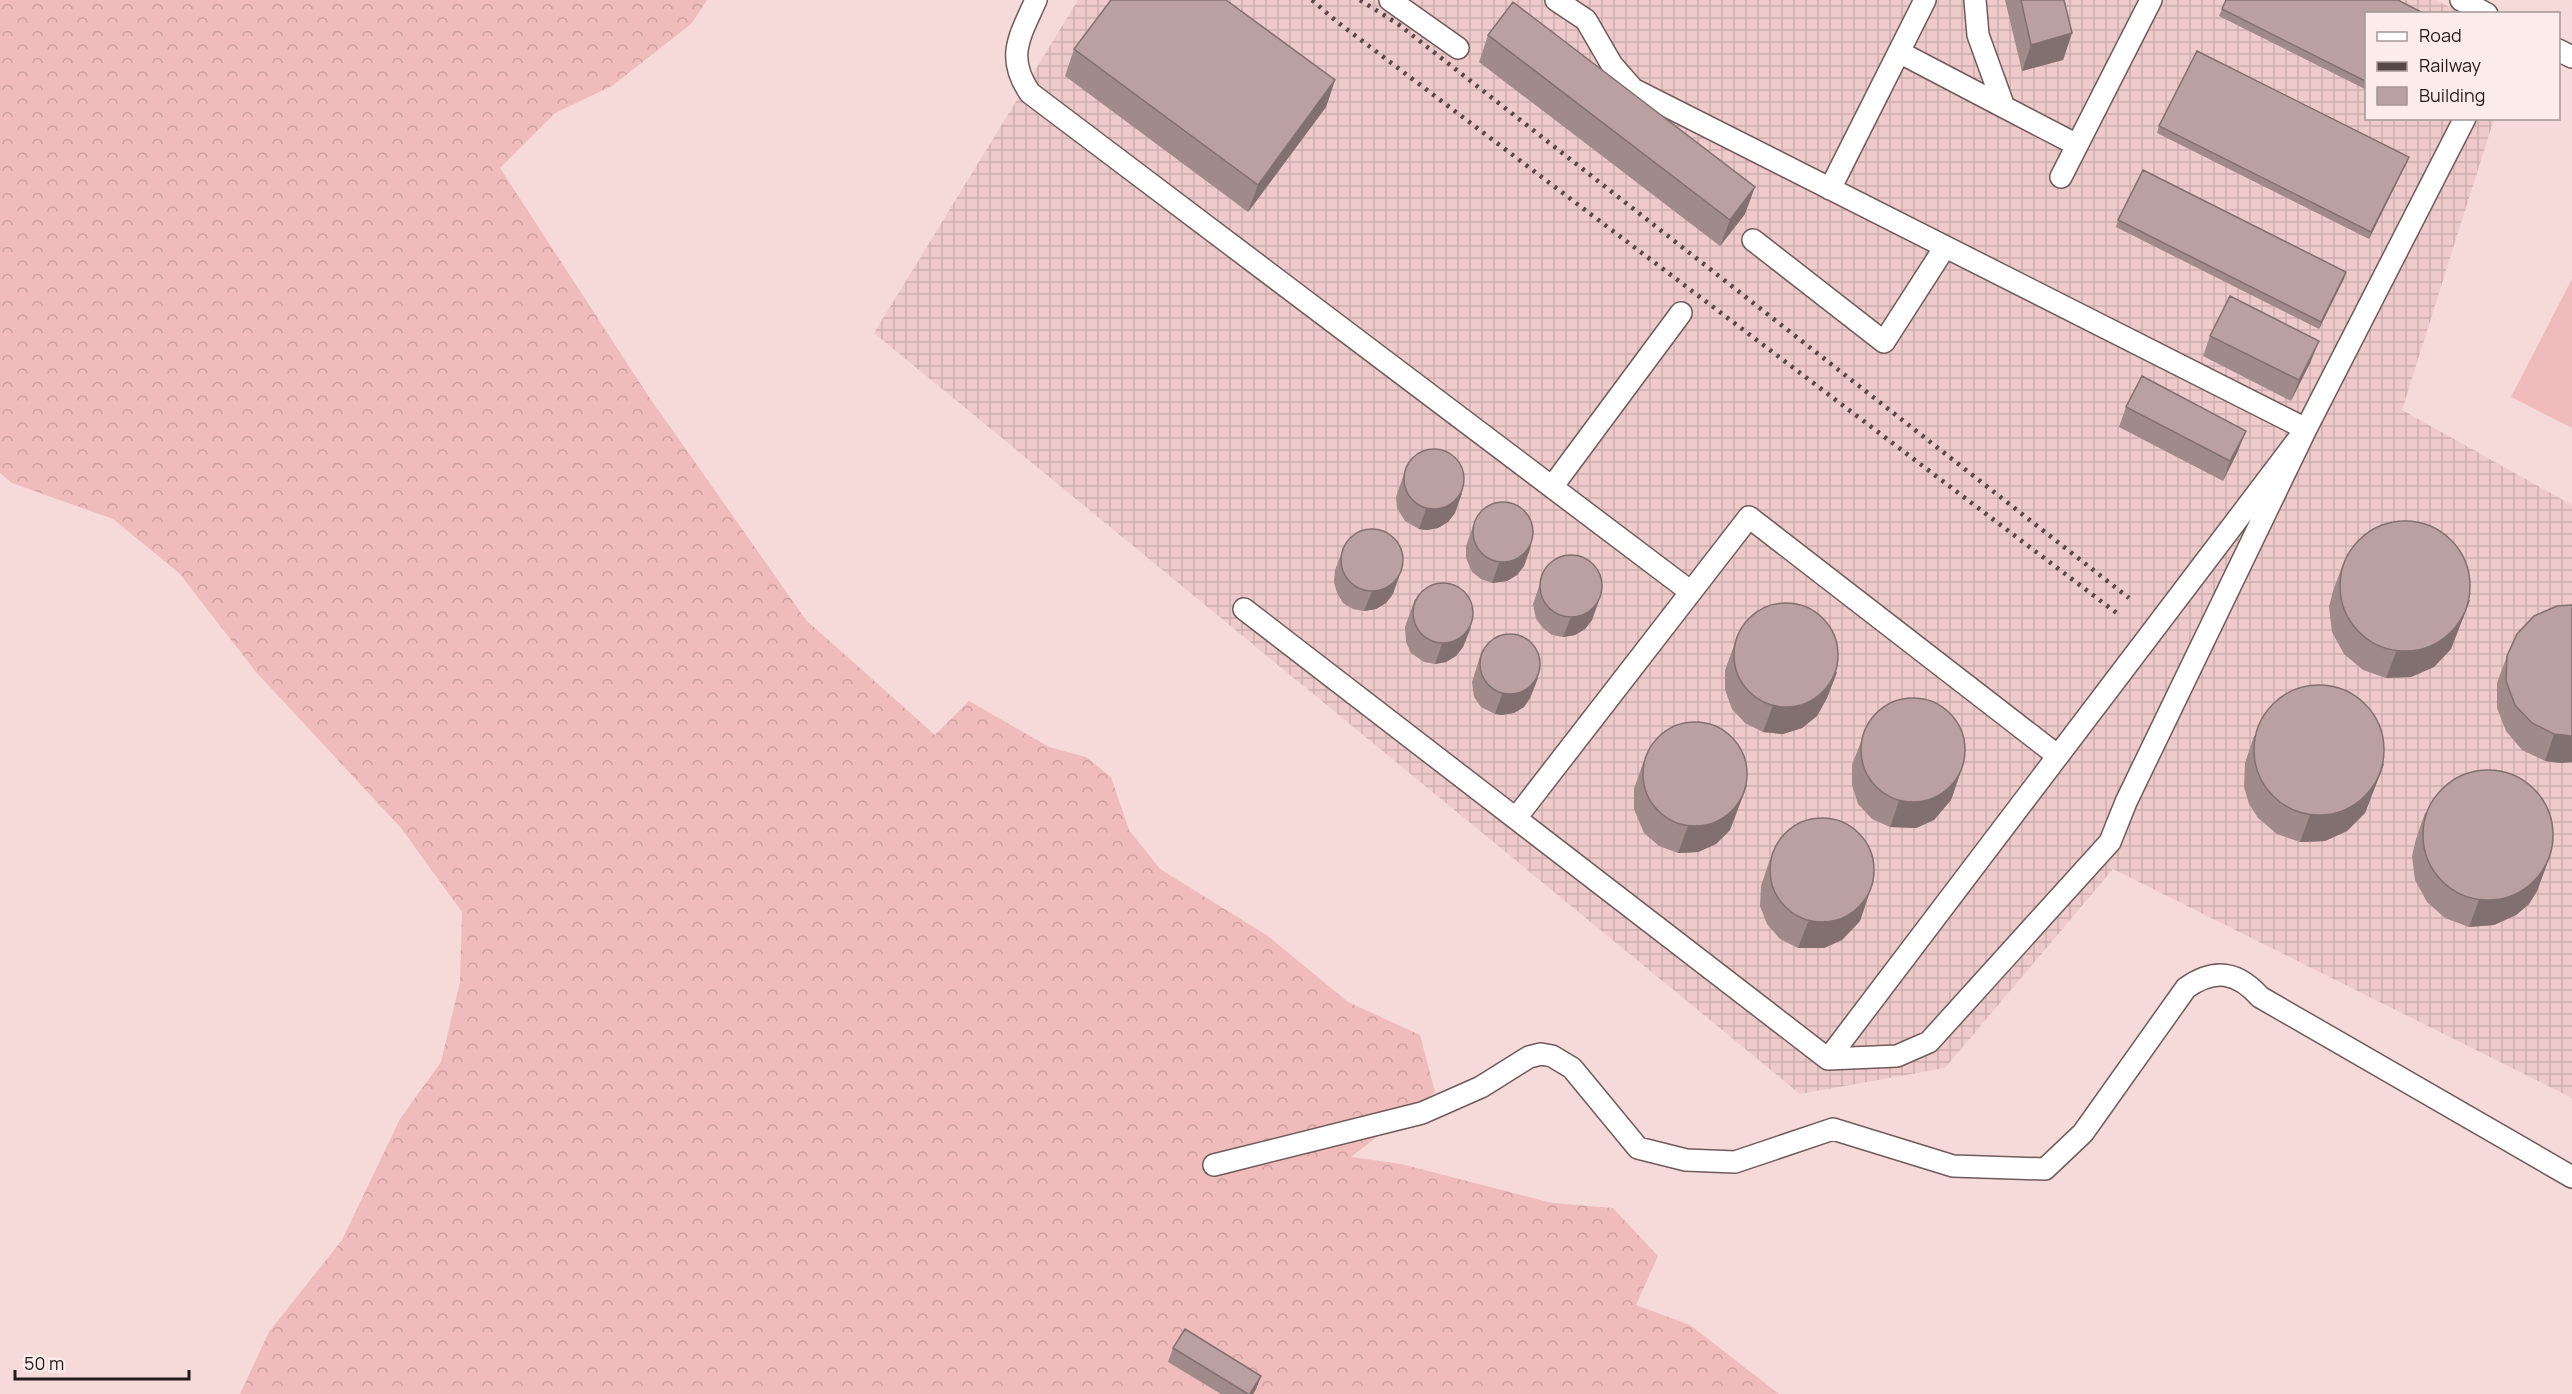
<svg xmlns="http://www.w3.org/2000/svg" width="2572" height="1394" viewBox="0 0 2572 1394" font-family="Manrope,sans-serif">
<style>
.industrial{fill:url(#industrial-grid)}
.forest{fill:url(#forest-crowns)}
.pitch{fill:#efbbbb}
.lines{fill:none;stroke-linecap:round;stroke-linejoin:round}
.street-casing{stroke:#715a5a;stroke-width:24}
.street{stroke:#fff;stroke-width:21}
.rail{stroke:#564848;stroke-width:4.5;stroke-dasharray:3 6;stroke-linecap:butt}
.wall{fill:#a08a8a}
.shaded-wall{fill:#827070}
.building{fill:#baa0a0;stroke:#827070;stroke-width:1.5}
</style>
<defs>
<pattern id="industrial-grid" width="8" height="8" patternUnits="userSpaceOnUse" patternTransform="scale(1.5)"><rect width="8" height="8" fill="#eecaca"/><path d="M0 4h8M4 0v8" fill="none" stroke="#ccadad"/></pattern>
<pattern id="forest-crowns" width="20" height="18" patternUnits="userSpaceOnUse" patternTransform="scale(1.5)"><rect width="20" height="18" fill="#efbbbb"/><path d="M2 6a3 3 0 1 1 6 0M12 15a3 3 0 1 1 6 0" fill="none" stroke="#cda0a0"/></pattern>
</defs>
<rect width="100%" height="100%" fill="#f6dada"/>
<path class="industrial" d="M 1078,0 L 2435,0 L 2463,13 L 2366,14 L 2366,118 L 2494,119 L 2402,410 L 2572,505 L 2572,1098 L 2113,869 L 1945,1068 L 1800,1094 L 874,333 Z"/>
<path class="forest" d="M 0,0 L 707,0 L 691,24 L 612,86 L 555,113 L 500,168 L 647,394 L 806,620 L 935,735 L 969,701 L 1049,747 L 1086,757 L 1111,777 L 1129,830 L 1160,869 L 1268,936 L 1348,1002 L 1420,1035 L 1435,1092 L 1351,1157 L 1401,1164 L 1552,1203 L 1613,1208 L 1658,1256 L 1636,1305 L 1690,1325 L 1779,1394 L 240,1394 L 269,1332 L 342,1240 L 400,1119 L 441,1062 L 460,982 L 462,912 L 401,828 L 256,672 L 179,573 L 113,519 L 12,483 L 0,473 Z"/>
<path class="pitch" d="M 2572,279 L 2572,428 L 2511,397 Z"/>
<g class="lines">
<g class="street-casing">
<path id="street" d="M 1036,0 C 1020,36 1005,57 1030,93 L 1691,592
M 1390,0 L 1458,48
M 1556,0 L 1586,20 L 1612,65 L 1633,89 L 2306,429
M 1975,0 L 1978,35 L 2004,107 L 2077,145
M 2461,0 L 2487,14
M 2558,50 L 2572,57
M 1899,52 L 2004,107
M 2061,177 L 2151,0
M 1830,189 L 1925,0
M 1753,240 L 1884,342 L 1945,247
M 2306,429 L 1828,1059 L 1897,1056 L 1929,1042 L 2110,842 L 2126,802 L 2306,429 L 2465,118
M 1552,487 L 1681,313
M 1244,609 L 1828,1059
M 1516,818 L 1749,517 L 2058,756
M 1214,1165 L 1422,1113 L 1481,1087 L 1529,1057 L 1541,1054 L 1552,1056 L 1572,1068 L 1638,1148 L 1686,1160 L 1735,1162 L 1833,1129 L 1953,1166 L 2045,1169 L 2083,1133 L 2186,988 C 2214,968 2237,971 2260,997 L 2572,1177"/>
</g>
<use href="#street" class="street"/>
<path class="rail" d="M 1312,0 L 1336,21 L 2118,614
M 1360,0 L 1398,24 L 2129,598"/>
</g>
<path class="wall" d="M 2005,0 L 2064,0 L 2072,33 L 2063,60 L 2022,71 Z
M 2222,9 L 2367,14 L 2367,90 L 2219,16 Z
M 1488,35 L 1745,214 L 1720,246 L 1479,62 Z
M 1074,49 L 1335,80 L 1326,107 L 1248,212 L 1065,76 Z
M 2159,126 L 2406,164 L 2369,239 L 2157,133 Z
M 2118,220 L 2346,272 L 2319,329 L 2116,227 Z
M 2210,336 L 2311,361 L 2291,401 L 2203,356 Z
M 2126,407 L 2238,451 L 2223,481 L 2119,427 Z
M 1407,465 L 1462,493 L 1455,513 L 1448,522 L 1438,528 L 1427,530 L 1419,529 L 1405,521 L 1397,508 L 1396,497 Z
M 1473,526 L 1531,546 L 1524,566 L 1517,575 L 1507,581 L 1492,583 L 1481,579 L 1472,572 L 1466,558 L 1466,546 Z
M 1343,550 L 1393,594 L 1386,603 L 1376,609 L 1364,611 L 1353,609 L 1343,603 L 1337,593 L 1334,582 L 1335,570 Z
M 2343,564 L 2470,600 L 2451,649 L 2434,667 L 2411,677 L 2386,678 L 2363,670 L 2344,654 L 2332,632 L 2329,607 L 2333,591 Z
M 1544,572 L 1599,600 L 1592,620 L 1585,629 L 1575,635 L 1563,637 L 1552,635 L 1543,628 L 1536,619 L 1533,604 Z
M 1415,599 L 1471,627 L 1463,647 L 1456,656 L 1446,662 L 1435,664 L 1424,662 L 1411,653 L 1406,642 L 1405,627 Z
M 2572,605 L 2572,762 L 2561,763 L 2545,761 L 2522,750 L 2506,731 L 2497,708 L 2497,683 L 2507,656 Z
M 1735,643 L 1837,672 L 1827,698 L 1817,716 L 1802,728 L 1783,734 L 1763,732 L 1745,723 L 1732,709 L 1725,690 L 1725,670 Z
M 1482,650 L 1538,678 L 1530,698 L 1524,707 L 1514,713 L 1502,715 L 1495,714 L 1481,707 L 1474,697 L 1472,682 Z
M 2254,736 L 2384,764 L 2365,813 L 2347,831 L 2325,841 L 2300,842 L 2277,834 L 2258,818 L 2249,804 L 2244,787 L 2245,763 Z
M 1862,739 L 1960,774 L 1951,800 L 1934,820 L 1916,828 L 1890,827 L 1872,819 L 1858,804 L 1852,785 L 1852,765 Z
M 1643,763 L 1747,785 L 1730,830 L 1716,844 L 1698,852 L 1678,853 L 1659,846 L 1644,833 L 1634,809 L 1634,789 Z
M 2425,813 L 2547,864 L 2537,891 L 2529,904 L 2516,915 L 2494,925 L 2469,927 L 2445,918 L 2427,902 L 2415,880 L 2412,856 L 2416,839 Z
M 1770,859 L 1869,894 L 1860,921 L 1842,940 L 1824,948 L 1798,948 L 1780,939 L 1767,924 L 1760,906 L 1761,886 Z
M 1173,1348 L 1261,1376 L 1256,1389 L 1253,1394 L 1221,1394 L 1168,1362 Z"/>
<path class="shaded-wall" d="M 2072,33 L 2063,60 L 2022,71 L 2031,45 Z
M 1335,80 L 1326,107 L 1248,212 L 1258,185 Z
M 2409,157 L 2406,164 L 2369,239 L 2371,232 Z
M 1755,187 L 1745,214 L 1720,246 L 1730,220 Z
M 2346,272 L 2344,279 L 2319,329 L 2321,322 Z
M 2319,341 L 2311,361 L 2291,401 L 2299,380 Z
M 2246,431 L 2238,451 L 2223,481 L 2230,461 Z
M 1462,493 L 1455,513 L 1448,522 L 1438,528 L 1427,530 L 1419,529 L 1426,509 Z
M 1531,546 L 1524,566 L 1517,575 L 1507,581 L 1492,583 L 1499,563 Z
M 1400,574 L 1393,594 L 1386,603 L 1376,609 L 1364,611 L 1372,591 Z
M 1599,600 L 1592,620 L 1585,629 L 1575,635 L 1563,637 L 1571,617 Z
M 2470,600 L 2451,649 L 2434,667 L 2411,677 L 2386,678 L 2396,652 Z
M 1471,627 L 1463,647 L 1456,656 L 1446,662 L 1435,664 L 1442,644 Z
M 1837,672 L 1827,698 L 1817,716 L 1802,728 L 1783,734 L 1763,732 L 1773,705 Z
M 1538,678 L 1530,698 L 1524,707 L 1514,713 L 1502,715 L 1495,714 L 1502,694 Z
M 2554,734 L 2572,736 L 2572,762 L 2561,763 L 2545,761 Z
M 2384,764 L 2365,813 L 2347,831 L 2325,841 L 2300,842 L 2310,815 Z
M 1960,774 L 1951,800 L 1934,820 L 1916,828 L 1890,827 L 1899,801 Z
M 1747,785 L 1730,830 L 1716,844 L 1698,852 L 1678,853 L 1688,826 Z
M 2547,864 L 2537,891 L 2529,904 L 2516,915 L 2494,925 L 2469,927 L 2479,900 Z
M 1869,894 L 1860,921 L 1842,940 L 1824,948 L 1798,948 L 1808,922 Z
M 1261,1376 L 1256,1389 L 1253,1394 L 1250,1394 Z"/>
<path class="building" d="M 1111,0 L 1226,0 L 1335,80 L 1258,185 L 1074,49 Z
M 2021,0 L 2064,0 L 2072,33 L 2031,45 Z
M 2226,0 L 2398,0 L 2425,14 L 2367,14 L 2367,82 L 2222,9 Z
M 1513,2 L 1755,187 L 1730,220 L 1488,35 Z
M 2197,51 L 2409,157 L 2371,232 L 2159,126 Z
M 2143,170 L 2346,272 L 2321,322 L 2118,220 Z
M 2230,296 L 2319,341 L 2299,380 L 2210,336 Z
M 2142,376 L 2246,431 L 2230,461 L 2126,407 Z
M1404 479a30 30 0 1 1 60 0a30 30 0 1 1-60 0Z
M1473 532a30 30 0 1 1 60 0a30 30 0 1 1-60 0Z
M2340 586a65 65 0 1 1 130 0a65 65 0 1 1-130 0Z
M1341 560a31 31 0 1 1 62 0a31 31 0 1 1-62 0Z
M1540 586a31 31 0 1 1 62 0a31 31 0 1 1-62 0Z
M1413 613a30 30 0 1 1 60 0a30 30 0 1 1-60 0Z
M1734 655a52 52 0 1 1 104 0a52 52 0 1 1-104 0Z
M 2572,605 L 2572,736 L 2571,736 L 2554,734 L 2532,723 L 2515,705 L 2506,681 L 2507,656 L 2517,634 L 2534,616 L 2557,606 Z
M1480 664a30 30 0 1 1 60 0a30 30 0 1 1-60 0Z
M2254 750a65 65 0 1 1 130 0a65 65 0 1 1-130 0Z
M1861 750a52 52 0 1 1 104 0a52 52 0 1 1-104 0Z
M1643 774a52 52 0 1 1 104 0a52 52 0 1 1-104 0Z
M2423 835a65 65 0 1 1 130 0a65 65 0 1 1-130 0Z
M1770 870a52 52 0 1 1 104 0a52 52 0 1 1-104 0Z
M 1185,1329 L 1261,1376 L 1250,1394 L 1248,1394 L 1173,1348 Z"/>
<rect x="2365" y="12" width="195" height="108" fill="#fbebea" stroke="#a59797" stroke-width="1.5"/>
<rect x="2377" y="32" width="30" height="9" fill="#ffffff" stroke="#a59797" stroke-width="1.5"/>
<text x="2419" y="42" font-size="18" fill="#241a1a">Road</text>
<rect x="2377" y="62" width="30" height="9" fill="#564848" stroke="#a59797" stroke-width="1.5"/>
<text x="2419" y="72" font-size="18" fill="#241a1a">Railway</text>
<rect x="2377" y="87" width="30" height="18" fill="#baa0a0" stroke="#a59797" stroke-width="1.5"/>
<text x="2419" y="102" font-size="18" fill="#241a1a">Building</text>
<path d="M15 1370v9h174v-9" fill="none" stroke="#241a1a" stroke-width="3"/>
<text x="24" y="1370" font-size="18" fill="#241a1a" stroke="#fbebea" stroke-width="4.5" paint-order="stroke">50 m</text>
</svg>
